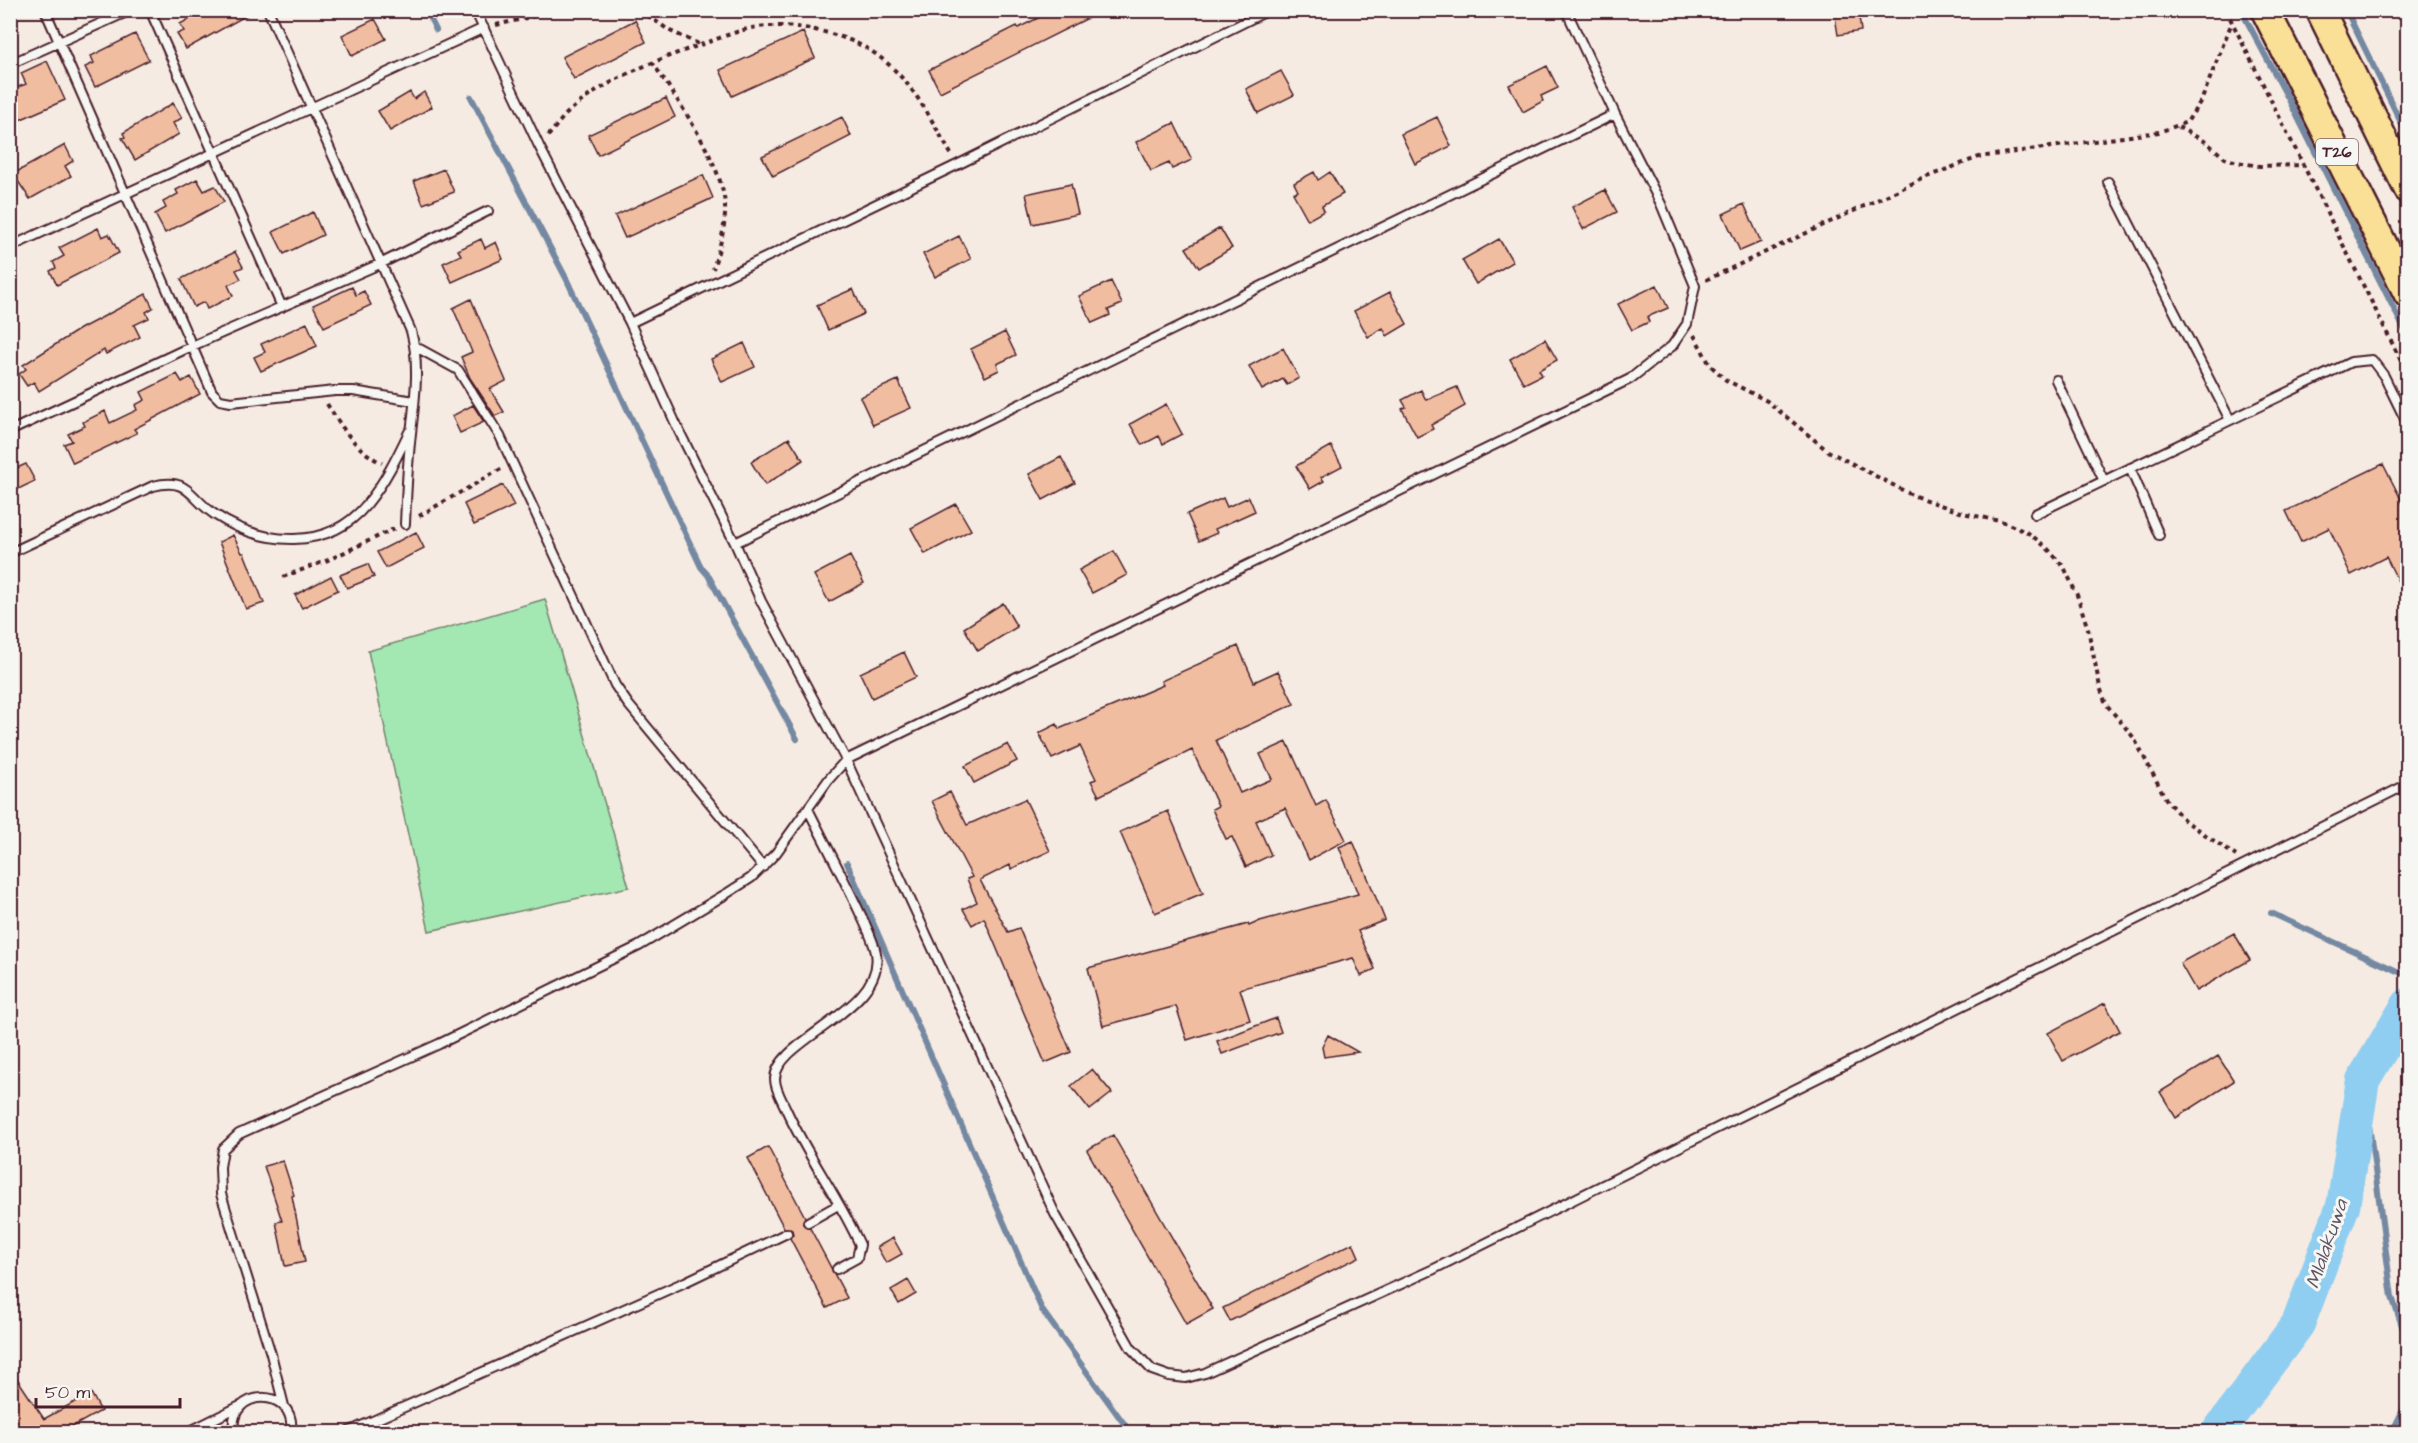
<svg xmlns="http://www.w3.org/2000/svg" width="2418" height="1443" viewBox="0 0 2418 1443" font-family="'Architects Daughter',sans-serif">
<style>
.green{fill:#a3e7b2;stroke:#76836e;stroke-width:1.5}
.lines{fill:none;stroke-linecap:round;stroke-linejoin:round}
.stream{stroke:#7488a2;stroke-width:6}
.river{stroke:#90cef1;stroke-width:34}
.building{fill:#f0bda1;stroke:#4a1f2b;stroke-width:1.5}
.lane-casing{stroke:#4a1f2b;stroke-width:12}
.highway-casing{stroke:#4a1f2b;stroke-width:32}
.path{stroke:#4a1f2b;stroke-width:4;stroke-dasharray:4.5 4.5;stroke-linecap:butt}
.lane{stroke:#f6f6f2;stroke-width:8}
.highway{stroke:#fadf96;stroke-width:27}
.labels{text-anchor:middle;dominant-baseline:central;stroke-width:6;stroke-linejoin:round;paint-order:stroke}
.shield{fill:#f6f6f2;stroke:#7e6067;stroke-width:1.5}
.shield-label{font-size:16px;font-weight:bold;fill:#4a1f2b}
.water-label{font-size:20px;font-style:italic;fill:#5f5466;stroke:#f6f6f2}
</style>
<rect width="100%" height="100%" fill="#f5ebe2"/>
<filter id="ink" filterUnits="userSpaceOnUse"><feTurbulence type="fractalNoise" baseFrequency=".0167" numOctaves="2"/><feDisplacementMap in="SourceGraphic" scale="12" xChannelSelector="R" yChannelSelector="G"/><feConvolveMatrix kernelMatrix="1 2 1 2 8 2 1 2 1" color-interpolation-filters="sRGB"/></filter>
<g filter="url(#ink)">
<path class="green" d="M 545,599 L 629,887 L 429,931 L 368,651 Z"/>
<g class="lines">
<path class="stream" d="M 426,10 L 436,30
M 2241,10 L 2288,98 L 2408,337
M 2346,10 L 2408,137
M 471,97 L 566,278 L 701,567 L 708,575 L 797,739
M 847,863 L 1042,1310 L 1130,1432
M 2271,913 L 2408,976
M 2363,1080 L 2392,1297 L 2408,1343
M 2392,1432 L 2408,1400"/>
<path class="river" d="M 2218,1432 L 2298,1324 L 2343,1206 L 2363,1080 L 2408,1005"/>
</g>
<path class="building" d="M 189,10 L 256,10 L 186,49 L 177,34 L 184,31 L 180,24 L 193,17 Z
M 1054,10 L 1104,10 L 940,92 L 929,70 L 1017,26 L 1018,28 Z
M 1834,10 L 1858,10 L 1861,31 L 1838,35 Z
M 375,19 L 386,39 L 352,56 L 342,35 Z
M 635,20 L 646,42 L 574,79 L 562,57 Z
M 803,32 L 815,58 L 732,96 L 720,70 Z
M 135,34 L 149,60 L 95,87 L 85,67 L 94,63 L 91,56 Z
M 47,61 L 65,100 L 10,124 L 10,90 L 26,84 L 21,73 Z
M 1547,66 L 1558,88 L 1541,96 L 1543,101 L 1523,112 L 1509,85 Z
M 1281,71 L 1294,95 L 1258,113 L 1246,89 Z
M 410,92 L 414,99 L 424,92 L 432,107 L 390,131 L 378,111 Z
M 666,98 L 675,117 L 598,155 L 588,135 Z
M 173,103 L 182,118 L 173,123 L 179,134 L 135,160 L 122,138 L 125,137 L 123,133 Z
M 842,117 L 851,136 L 773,176 L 762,156 Z
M 1437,117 L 1451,146 L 1415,164 L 1401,134 Z
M 1174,123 L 1192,160 L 1172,169 L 1169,163 L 1151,171 L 1136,142 Z
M 65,145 L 73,161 L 65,166 L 71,176 L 30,199 L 13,174 Z
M 444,169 L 454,192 L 423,204 L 414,181 Z
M 1314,172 L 1318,180 L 1330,172 L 1343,194 L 1322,206 L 1324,211 L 1308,220 L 1293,193 L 1298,191 L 1294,183 Z
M 703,175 L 713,198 L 625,238 L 615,216 Z
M 197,179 L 204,191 L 215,186 L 224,202 L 165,233 L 155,214 L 166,208 L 163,202 L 178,194 L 176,190 Z
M 1071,184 L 1078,214 L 1033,224 L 1026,194 Z
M 1605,190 L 1617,212 L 1583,229 L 1572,207 Z
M 1744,204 L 1761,242 L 1740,251 L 1723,214 Z
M 313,212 L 323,235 L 284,254 L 273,232 Z
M 98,228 L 102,237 L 109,234 L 119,253 L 57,285 L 50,271 L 56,268 L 53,262 L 64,256 L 59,248 Z
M 1220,228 L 1232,248 L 1199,268 L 1186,248 Z
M 959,236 L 971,259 L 935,277 L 923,254 Z
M 481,239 L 485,248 L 496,242 L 503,259 L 452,282 L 443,263 L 461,255 L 458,250 Z
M 1499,239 L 1513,262 L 1476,284 L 1462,260 Z
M 235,252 L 243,267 L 236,270 L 241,279 L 228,285 L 233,296 L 207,309 L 204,302 L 194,307 L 181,279 Z
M 1111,281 L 1122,304 L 1108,310 L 1110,315 L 1092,323 L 1079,296 Z
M 1657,285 L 1668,308 L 1647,317 L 1649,322 L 1632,330 L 1618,304 Z
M 352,287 L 356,295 L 364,291 L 371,305 L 324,327 L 313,305 Z
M 853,289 L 864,314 L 828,330 L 817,305 Z
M 1390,292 L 1407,324 L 1387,336 L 1383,328 L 1368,337 L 1354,311 Z
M 146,294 L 153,308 L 146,312 L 149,318 L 134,325 L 140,337 L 106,354 L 104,350 L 39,391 L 34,382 L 27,386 L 19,374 L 26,369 L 23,365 L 80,329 Z
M 471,299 L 506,381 L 490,389 L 504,412 L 495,416 L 470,378 L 461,357 L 472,352 L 453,308 Z
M 307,323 L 317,346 L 261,371 L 254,357 L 265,352 L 261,344 Z
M 1005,332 L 1016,355 L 997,364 L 999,370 L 985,377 L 971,349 Z
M 1545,339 L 1557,360 L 1539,370 L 1542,375 L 1524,384 L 1510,359 Z
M 744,343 L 755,367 L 722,382 L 711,359 Z
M 1283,348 L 1299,378 L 1287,385 L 1283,379 L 1262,390 L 1249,366 Z
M 177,374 L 182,382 L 191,377 L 200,394 L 134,429 L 137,433 L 73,463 L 64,444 L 72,441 L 68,434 L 85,426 L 83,422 L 105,411 L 110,423 L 137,410 L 135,405 L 145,400 L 141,392 Z
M 898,380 L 911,408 L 873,425 L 860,397 Z
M 1457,387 L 1465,406 L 1431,425 L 1433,429 L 1417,437 L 1402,409 L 1406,407 L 1402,400 L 1421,390 L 1426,400 Z
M 1166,404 L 1182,434 L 1163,444 L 1159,436 L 1142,445 L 1130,424 Z
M 473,405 L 484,422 L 460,433 L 452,416 Z
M 789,438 L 803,460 L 765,485 L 751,462 Z
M 1331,446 L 1342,466 L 1321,477 L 1324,481 L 1310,489 L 1296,466 Z
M 1061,457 L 1075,483 L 1043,500 L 1029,474 Z
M 26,464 L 35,481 L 10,493 L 10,471 Z
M 2383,464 L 2408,513 L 2408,601 L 2386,557 L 2351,575 L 2329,528 L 2301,542 L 2286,511 Z
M 503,485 L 514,506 L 474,525 L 464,504 Z
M 1249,497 L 1255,511 L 1215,529 L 1217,533 L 1199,541 L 1187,514 L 1223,498 L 1227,507 Z
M 956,504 L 971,530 L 925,554 L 911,528 Z
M 416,532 L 424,548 L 386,568 L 377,552 Z
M 233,535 L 242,553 L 244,553 L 264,603 L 246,609 L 219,542 Z
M 1114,551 L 1127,575 L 1092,593 L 1079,570 Z
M 850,556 L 864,583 L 829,602 L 814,575 Z
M 368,564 L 374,577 L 347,588 L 340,575 Z
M 331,576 L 338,590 L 302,608 L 295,595 Z
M 1003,603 L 1017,627 L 978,651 L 964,628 Z
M 1238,646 L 1254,682 L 1278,671 L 1294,704 L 1216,740 L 1240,793 L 1272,779 L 1260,754 L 1287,742 L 1316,806 L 1326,800 L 1346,840 L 1309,860 L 1285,808 L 1256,821 L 1271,855 L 1246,867 L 1232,837 L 1226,839 L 1212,809 L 1218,806 L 1192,750 L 1099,796 L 1091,781 L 1096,779 L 1080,746 L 1052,759 L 1039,733 L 1057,724 L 1059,729 L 1163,685 L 1161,681 Z
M 904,652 L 916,677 L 872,698 L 860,673 Z
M 1008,744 L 1017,761 L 974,783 L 965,766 Z
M 950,792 L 967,825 L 1025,799 L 1050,851 L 1011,869 L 1010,865 L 980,880 L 1008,932 L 1019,928 L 1071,1052 L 1045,1063 L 984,918 L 972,925 L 963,909 L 977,902 L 967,879 L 972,877 L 932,801 Z
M 1168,811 L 1203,893 L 1155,913 L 1120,832 Z
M 1353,841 L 1385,920 L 1358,931 L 1375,969 L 1361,976 L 1353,958 L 1240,989 L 1250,1020 L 1187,1040 L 1176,1006 L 1103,1026 L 1088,968 L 1248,924 L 1249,926 L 1260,921 L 1358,894 L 1339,847 Z
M 2234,933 L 2250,960 L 2196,991 L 2180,963 Z
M 2105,1003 L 2120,1031 L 2063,1061 L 2048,1033 Z
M 1276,1018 L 1281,1032 L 1222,1054 L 1217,1041 Z
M 1328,1035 L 1358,1052 L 1324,1057 L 1322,1047 Z
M 2218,1056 L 2234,1081 L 2176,1118 L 2160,1092 Z
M 1092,1069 L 1112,1093 L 1090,1110 L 1071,1086 Z
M 1113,1135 L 1213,1309 L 1186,1324 L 1087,1150 Z
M 768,1147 L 805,1217 L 803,1224 L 810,1228 L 847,1298 L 827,1308 L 790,1238 L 793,1234 L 792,1230 L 784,1228 L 748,1158 Z
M 283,1161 L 294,1195 L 292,1196 L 305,1262 L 285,1266 L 276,1222 L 282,1221 L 264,1166 Z
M 893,1238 L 902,1254 L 886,1263 L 877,1247 Z
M 1353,1243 L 1359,1257 L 1230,1321 L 1223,1308 Z
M 908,1280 L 916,1294 L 899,1304 L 891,1290 Z
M 10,1368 L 44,1419 L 91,1393 L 101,1411 L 63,1432 L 10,1432 Z"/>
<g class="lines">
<g class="lane-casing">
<path id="lane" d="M 45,10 L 212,392 L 220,400 L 231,402 L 335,391 L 353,391 L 414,401
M 150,10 L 282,307
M 268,10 L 411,331 C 422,372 412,413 409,454 C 407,477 406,501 405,524
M 475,10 L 539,146 L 630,323 L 679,431 L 735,543 L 761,601 L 846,760 L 1055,1214 L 1131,1348 L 1152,1370 L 1169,1376 L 1186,1378 L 1205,1373 L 1434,1269 L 2408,784
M 10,64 L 131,10
M 2108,182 L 2230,420
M 10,247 L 484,28
M 630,323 L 957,165 L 1269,10
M 416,347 L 458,370 L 500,436 L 615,685 L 628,704 L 763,867
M 2056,380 L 2104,481
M 10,431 L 192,346 L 382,263 L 488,211
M 2130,468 L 2159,535
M 2035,514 L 2351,362 L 2372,360 L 2384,376 L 2408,425
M 735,543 L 1615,114
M 10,553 L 153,486 C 189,477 188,496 214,514 C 262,546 328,552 367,504 C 385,482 397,457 409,432
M 808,809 C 825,843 843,877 859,911 C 865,924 873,939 876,953 C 886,1010 775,1040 775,1079 C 775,1089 782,1100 786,1109 C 807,1156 839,1198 860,1245 L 857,1258 L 837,1269
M 808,1222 L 838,1205
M 284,1406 L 271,1354 L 221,1194 L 220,1167 L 223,1149 L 239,1134 L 439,1044 L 639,946 L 726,894 L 751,878 L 776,853 L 829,779 L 846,760 L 1630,379 L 1672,346 L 1687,324 L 1695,286 L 1661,204 L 1615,114 L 1566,10
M 188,1432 L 240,1406
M 234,1432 C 227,1387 297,1386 291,1432
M 348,1432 L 685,1282 L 787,1233"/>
</g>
<g class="highway-casing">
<path id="highway" d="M 2265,10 L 2408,294
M 2320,10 L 2408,189"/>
</g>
<path class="path" d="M 640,10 L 670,31 L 699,44
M 2226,10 L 2408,375
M 496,25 L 561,10
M 652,62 C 676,98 723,163 725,206 C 726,227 719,249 713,269
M 2178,127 L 2206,142 L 2225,158 L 2237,162 L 2259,166 L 2304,165
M 548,136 C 556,127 563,116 572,109 C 610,77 659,59 706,43 C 727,35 749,26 771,26 C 803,25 844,34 871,51 C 910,76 929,116 951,154
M 1706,280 L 1924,178 L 1979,157 L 2159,132 L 2187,122 L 2202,99 L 2232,22
M 1694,335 L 1710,365 L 1726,380 L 1767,401 L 1828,451 L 1912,495 L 1963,513 L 2004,522 L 2030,534 L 2047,548 L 2064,567 L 2077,595 L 2088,629 L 2100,687 L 2106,704 L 2134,738 L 2167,801 L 2184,820 L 2236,856
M 327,404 C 342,427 355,450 382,463
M 419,516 L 501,469
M 283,577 L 328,560 L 396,528"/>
<use href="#lane" class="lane"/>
<use href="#highway" class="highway"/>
</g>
</g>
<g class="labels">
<rect class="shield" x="2316" y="139" width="42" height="26" rx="4.5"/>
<g class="shield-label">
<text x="2337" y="152">T26</text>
</g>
<g class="water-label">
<text transform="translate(2327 1244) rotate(-71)">Mlalakuwa</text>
</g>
</g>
<rect width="2418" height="1443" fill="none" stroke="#f6f6f2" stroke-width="36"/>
<rect x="18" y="18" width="2382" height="1407" fill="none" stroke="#4a1f2b" stroke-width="2" filter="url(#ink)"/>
<path d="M36 1398v9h144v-9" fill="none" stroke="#4a1f2b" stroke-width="3"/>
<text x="45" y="1398" font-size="18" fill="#4a1f2b" stroke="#f6f6f2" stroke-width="4.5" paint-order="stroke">50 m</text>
</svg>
